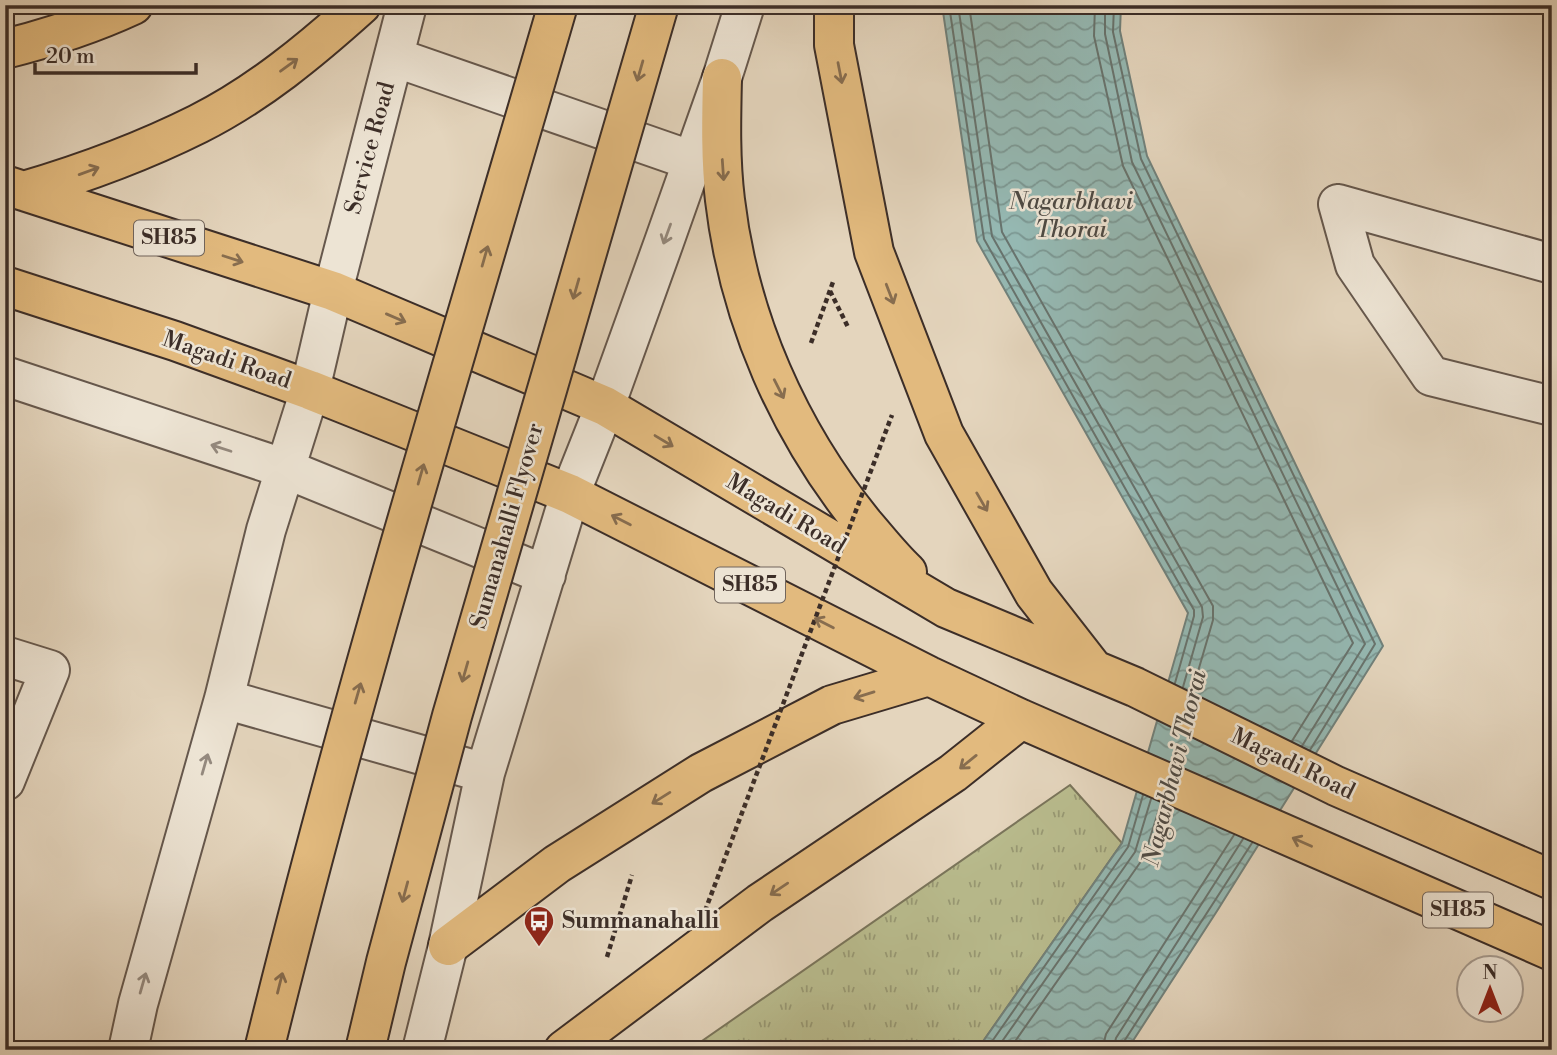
<svg xmlns="http://www.w3.org/2000/svg" width="1557" height="1055" viewBox="0 0 1557 1055" font-family="'Libre Bodoni',serif">
<style>
.grass{fill:url(#grass-tufts);stroke:#7a755b;stroke-width:2}
.water{fill:url(#water-waves);stroke:#71817b;stroke-width:2}
.lines{fill:none;stroke-linecap:round;stroke-linejoin:round}
.shore{stroke:#68736d;stroke-width:2}
.minor-casing{stroke:#66584d;stroke-width:42}
.tertiary-casing{stroke:#66584d;stroke-width:42}
.primary-casing{stroke:#3c2e28;stroke-width:42}
.path{stroke:#3c2e28;stroke-width:4.5;stroke-dasharray:5 3.5;stroke-linecap:butt}
.minor{stroke:#ede4d4;stroke-width:38}
.tertiary{stroke:#ede4d4;stroke-width:38}
.primary{stroke:#e2ba7e;stroke-width:38}
.trunk-bridge-casing{stroke:#3c2e28;stroke-width:42;stroke-linecap:butt}
.path-bridge{stroke:#3c2e28;stroke-width:4.5;stroke-dasharray:5 3.5;stroke-linecap:butt}
.trunk-bridge{stroke:#e2ba7e;stroke-width:38}
.oneway{stroke:#876d4f}
.oneway2{stroke:#94897e}
.labels{text-anchor:middle;dominant-baseline:central;stroke-width:5;stroke-linejoin:round;paint-order:stroke}
.shield{fill:#ede4d4;stroke:#71655c;stroke-width:2}
.shield-label{font-size:21px;font-weight:bold;fill:#3c2e28}
.street-label{font-size:23px;fill:#3c2e28;stroke:#ede4d4}
.poi-label{font-size:23px;font-weight:bold;fill:#3c2e28;stroke:#ede4d4;text-anchor:start}
.water-label{font-size:24px;font-style:italic;fill:#4e4a44;stroke:#ede4d4}
</style>
<defs>
<pattern id="grass-tufts" width="24" height="20" patternUnits="userSpaceOnUse" patternTransform="scale(1.75)"><rect width="24" height="20" fill="#b9bc8e"/><path d="M3 7l-1-3M5 7V3M7 7l1-3M15 17l-1-3M17 17v-4M19 17l1-3" fill="none" stroke="#989974"/></pattern>
<pattern id="water-waves" width="16" height="10" patternUnits="userSpaceOnUse" patternTransform="scale(1.75)"><rect width="16" height="10" fill="#95b8b2"/><path d="M0 5q4-4 8 0t8 0" fill="none" stroke="#7b9691"/></pattern>
</defs>
<rect width="100%" height="100%" fill="#e4d5bd"/>
<filter id="stains"><feTurbulence type="fractalNoise" baseFrequency=".00286" numOctaves="4"/><feColorMatrix values="0 0 0 0 .2 0 0 0 0 .09 0 0 0 0 .02 0 0 0 .5 -.17"/></filter>
<radialGradient id="worn" r=".72"><stop offset=".6" stop-color="#630" stop-opacity="0"/><stop offset="1" stop-color="#630" stop-opacity=".3"/></radialGradient>
<path class="grass" d="M 1070,785 L 1122,843 L 977,1050 L 689,1050 Z"/>
<path class="water" d="M 942,5 L 1121,5 L 1120,31 L 1147,156 L 1383,646 L 1217,911 L 1127,1050 L 977,1050 L 1122,843 L 1188,613 L 977,241 Z"/>
<g class="lines">
<path class="shore" d="M 949,5 L 984,239 L 1194,610 L 1194,616 L 1175,683
M 958,5 L 992,236 L 1202,607 L 1203,617 L 1183,687
M 969,5 L 1002,232 L 1213,606 L 1213,620 L 1192,692
M 1095,5 L 1094,36 L 1123,166 L 1353,643 L 1292,741
M 1105,5 L 1105,34 L 1132,162 L 1365,644 L 1302,746
M 1114,5 L 1113,32 L 1141,159 L 1375,644 L 1310,750
M 986,1050 L 1128,847 L 1143,795
M 996,1050 L 1135,852 L 1151,799
M 1009,1050 L 1144,857 L 1161,803
M 1102,1050 L 1106,1034 L 1234,835
M 1113,1050 L 1116,1038 L 1243,839
M 1122,1050 L 1123,1043 L 1252,843"/>
<g class="minor-casing">
<path id="minor" d="M 1338,204 L 1355,265 L 1431,376 L 1552,406
M 1338,204 L 1552,264
M 5,656 L 50,670 L 5,781"/>
</g>
<g class="tertiary-casing">
<path id="tertiary" d="M 394,57 L 693,161
M 5,376 L 286,469 L 546,575
M 224,699 L 471,769
M 128,1050 L 138,1004 L 224,699 L 266,530 L 310,390 L 333,291 L 407,5
M 422,1050 L 448,946 L 485,773 L 570,494 L 605,406 L 664,242 L 722,78 L 745,5"/>
</g>
<g class="primary-casing">
<path id="primary" d="M 834,5 L 834,45 L 874,252 L 944,434 L 1034,593 L 1094,670
M 5,49 C 49,38 92,24 133,5
M 722,78 C 721,119 720,160 725,200 C 739,319 789,432 864,524 C 878,540 891,557 907,572
M 5,185 L 333,291 L 605,406 L 946,608 L 1135,687 L 1336,786 L 1552,880
M 24,191 C 85,173 140,153 198,124 C 258,94 311,50 361,5
M 5,286 L 175,341 L 310,390 L 570,494 L 929,676 L 1021,719 L 1552,951
M 448,946 L 557,864 L 701,773 L 832,705 L 929,676
M 564,1050 L 760,903 L 953,773 L 1021,719"/>
</g>
<path class="path" d="M 830,291 L 848,327
M 811,343 L 833,282
M 607,957 L 632,875"/>
<use href="#minor" class="minor"/>
<use href="#tertiary" class="tertiary"/>
<use href="#primary" class="primary"/>
<g class="trunk-bridge-casing">
<path id="trunk-bridge" d="M 264,1050 C 350,699 457,352 558,5
M 365,1050 L 386,962 L 452,716 L 659,5"/>
</g>
<path class="path-bridge" d="M 705,911 L 892,415"/>
<use href="#trunk-bridge" class="trunk-bridge"/>
</g>
<defs><path id="oneway-shaft" d="M-6 0H5M1.5-3L5.5 0L1.5 3" fill="none" stroke-width="1.6" stroke-linecap="round" stroke-linejoin="round" transform="scale(1.75)"/></defs>
<g class="oneway">
<use href="#oneway-shaft" transform="translate(289 65) rotate(-36)"/>
<use href="#oneway-shaft" transform="translate(640 71) rotate(106)"/>
<use href="#oneway-shaft" transform="translate(840 73) rotate(79)"/>
<use href="#oneway-shaft" transform="translate(723 170) rotate(86)"/>
<use href="#oneway-shaft" transform="translate(89 171) rotate(-20)"/>
<use href="#oneway-shaft" transform="translate(485 256) rotate(-74)"/>
<use href="#oneway-shaft" transform="translate(233 259) rotate(18)"/>
<use href="#oneway-shaft" transform="translate(576 289) rotate(106)"/>
<use href="#oneway-shaft" transform="translate(890 294) rotate(69)"/>
<use href="#oneway-shaft" transform="translate(396 318) rotate(23)"/>
<use href="#oneway-shaft" transform="translate(779 389) rotate(63)"/>
<use href="#oneway-shaft" transform="translate(664 441) rotate(31)"/>
<use href="#oneway-shaft" transform="translate(421 474) rotate(-74)"/>
<use href="#oneway-shaft" transform="translate(982 502) rotate(60)"/>
<use href="#oneway-shaft" transform="translate(621 520) rotate(-153)"/>
<use href="#oneway-shaft" transform="translate(824 623) rotate(-153)"/>
<use href="#oneway-shaft" transform="translate(465 672) rotate(106)"/>
<use href="#oneway-shaft" transform="translate(358 693) rotate(-74)"/>
<use href="#oneway-shaft" transform="translate(864 695) rotate(163)"/>
<use href="#oneway-shaft" transform="translate(968 762) rotate(141)"/>
<use href="#oneway-shaft" transform="translate(661 798) rotate(148)"/>
<use href="#oneway-shaft" transform="translate(1302 842) rotate(-156)"/>
<use href="#oneway-shaft" transform="translate(779 889) rotate(146)"/>
<use href="#oneway-shaft" transform="translate(405 892) rotate(105)"/>
<use href="#oneway-shaft" transform="translate(280 983) rotate(-76)"/>
</g>
<g class="oneway2">
<use href="#oneway-shaft" transform="translate(667 234) rotate(110)"/>
<use href="#oneway-shaft" transform="translate(221 448) rotate(-162)"/>
<use href="#oneway-shaft" transform="translate(205 764) rotate(-74)"/>
<use href="#oneway-shaft" transform="translate(143 983) rotate(-74)"/>
</g>
<defs>
<g id="bus-pin" transform="scale(1.575)"><path d="M0 17L-7.5 6A9.5 9.5 0 1 1 7.5 6Z" fill="#8f2418" stroke="#ede4d4"/><path d="M-5-6H5V4H4V6H2V4H-2V6H-4V4H-5ZM-3.5-4V0h7V-4ZM-3.5 1.2v1.5H-2V1.2ZM2 1.2v1.5H3.5V1.2Z" fill="#fff"/></g>
</defs>
<g fill-rule="evenodd">
<use href="#bus-pin" x="539" y="921"/>
</g>
<g class="labels">
<g class="shield">
<rect x="134" y="220.5" width="70" height="35" rx="5"/>
<rect x="715" y="567.5" width="70" height="35" rx="5"/>
<rect x="1423" y="892.5" width="70" height="35" rx="5"/>
</g>
<g class="shield-label">
<text x="169" y="238">SH85</text>
<text x="750" y="585">SH85</text>
<text x="1458" y="910">SH85</text>
</g>
<g class="street-label">
<text transform="translate(370 148) rotate(-75)">Service Road</text>
<text transform="translate(227 360) rotate(19)">Magadi Road</text>
<text transform="translate(786 514) rotate(31)">Magadi Road</text>
<text transform="translate(507 526) rotate(-74)">Sumanahalli Flyover</text>
<text transform="translate(1293 764) rotate(26)">Magadi Road</text>
</g>
<g class="poi-label">
<text x="562" y="921">Summanahalli</text>
</g>
<g class="water-label">
<text x="1071" y="202">Nagarbhavi<tspan x="1071" dy="28">Thorai</tspan></text>
<text transform="translate(1175 768) rotate(-76)">Nagarbhavi Thorai</text>
</g>
</g>
<rect width="1557" height="1055" fill="none" stroke="#e4d5bd" stroke-width="28"/>
<rect x="7" y="7" width="1543" height="1041" fill="none" stroke="#3c2e28" stroke-width="3.5"/>
<rect x="14" y="14" width="1529" height="1027" fill="none" stroke="#3c2e28" stroke-width="2"/>
<g transform="translate(1490 989)"><circle r="33" fill="#ede4d4" stroke="#a69b8f" stroke-width="2"/>
<path d="M0-5L12 26L0 18L-12 26Z" fill="#8f2418"/>
<text y="-10" font-size="19" font-weight="bold" text-anchor="middle" fill="#3c2e28">N</text>
</g>
<path d="M35 63v10h161v-10" fill="none" stroke="#3c2e28" stroke-width="3.5"/>
<text x="46" y="63" font-size="21" fill="#3c2e28" stroke="#ede4d4" stroke-width="5" paint-order="stroke">20 m</text>
<rect width="100%" height="100%" filter="url(#stains)"/>
<rect width="100%" height="100%" fill="url(#worn)"/>
</svg>
